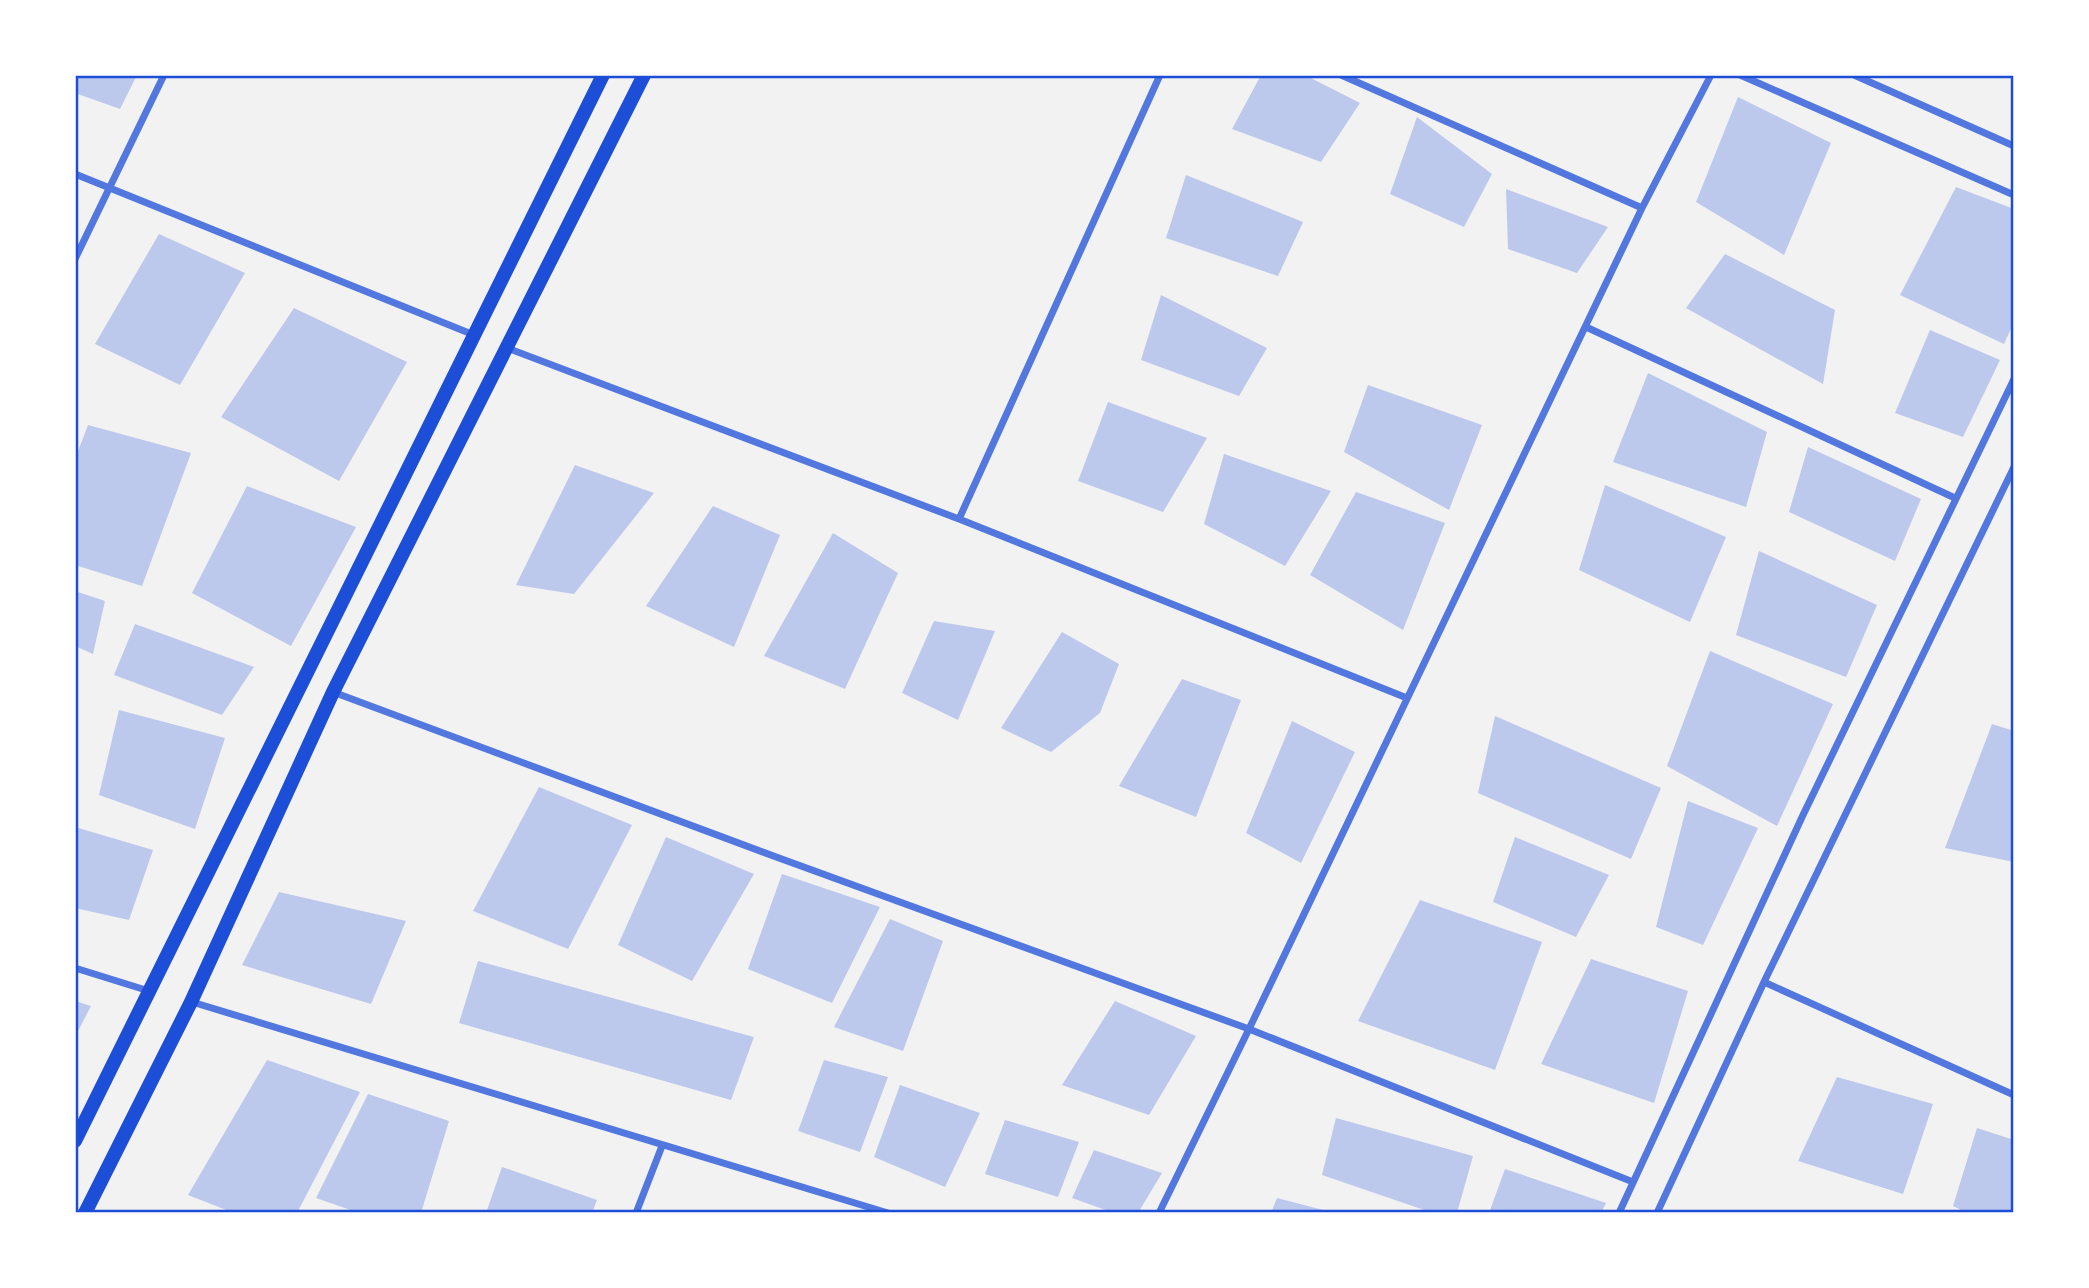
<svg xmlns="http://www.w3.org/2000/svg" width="2089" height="1288" viewBox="0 0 2089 1288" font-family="Barlow,sans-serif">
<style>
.building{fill:#bdc9ec}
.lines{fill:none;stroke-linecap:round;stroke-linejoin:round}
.minor{stroke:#5277de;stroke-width:7}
.secondary{stroke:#1d4ed8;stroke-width:14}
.neatline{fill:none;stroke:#1d4ed8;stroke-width:2.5}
</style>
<rect width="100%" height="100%" fill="#f2f2f2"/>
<path class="building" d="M 75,75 L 137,75 L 120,109 L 75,93 Z
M 1261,75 L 1305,75 L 1360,103 L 1321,162 L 1232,129 Z
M 1738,97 L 1831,143 L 1784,255 L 1696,202 Z
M 1417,117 L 1492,174 L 1464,227 L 1390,194 Z
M 1186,175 L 1303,222 L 1278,276 L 1166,238 Z
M 1956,187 L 2014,209 L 2014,322 L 2004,344 L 1900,295 Z
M 1506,189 L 1608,227 L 1577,273 L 1508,249 Z
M 159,234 L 245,273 L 180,385 L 95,344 Z
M 1725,254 L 1835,310 L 1823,384 L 1686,308 Z
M 1161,295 L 1267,348 L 1239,396 L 1141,360 Z
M 294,308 L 407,362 L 339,481 L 221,417 Z
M 1930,330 L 2000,360 L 1963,437 L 1895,413 Z
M 1648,373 L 1767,432 L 1746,507 L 1613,462 Z
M 1368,385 L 1482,425 L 1449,510 L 1344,452 Z
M 1108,402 L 1207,438 L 1163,512 L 1078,481 Z
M 88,425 L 191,453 L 142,586 L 75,565 L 75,459 Z
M 1808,447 L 1921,499 L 1895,561 L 1789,512 Z
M 1224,454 L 1331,491 L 1285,566 L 1204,524 Z
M 575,465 L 654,493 L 574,594 L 516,585 Z
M 1605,485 L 1726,537 L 1690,622 L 1579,570 Z
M 247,486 L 356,527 L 291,646 L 192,593 Z
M 1356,492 L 1445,523 L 1403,630 L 1310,575 Z
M 713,506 L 780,535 L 734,647 L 646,606 Z
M 833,533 L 898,573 L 845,689 L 764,656 Z
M 1759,551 L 1877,605 L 1846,677 L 1736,635 Z
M 75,591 L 105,601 L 93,654 L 75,646 Z
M 934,621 L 995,631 L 958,720 L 902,693 Z
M 135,624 L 254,667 L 222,715 L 114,675 Z
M 1062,632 L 1119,664 L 1100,713 L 1051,752 L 1001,728 Z
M 1710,651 L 1833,704 L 1777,826 L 1667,766 Z
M 1182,679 L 1241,700 L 1196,817 L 1119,786 Z
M 119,710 L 225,738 L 195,829 L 99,795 Z
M 1495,716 L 1661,788 L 1631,859 L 1478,793 Z
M 1292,721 L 1355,752 L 1301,863 L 1246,833 Z
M 1992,724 L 2014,731 L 2014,862 L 1945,848 Z
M 539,787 L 632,825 L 568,949 L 473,911 Z
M 1688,801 L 1758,828 L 1703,945 L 1656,927 Z
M 75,827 L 153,850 L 129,920 L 75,908 Z
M 666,837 L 754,874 L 692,981 L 618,945 Z
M 1515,837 L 1609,875 L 1576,937 L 1493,902 Z
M 782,874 L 880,907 L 832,1003 L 748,969 Z
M 279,892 L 406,921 L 371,1004 L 242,965 Z
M 1420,900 L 1542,942 L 1495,1070 L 1358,1021 Z
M 890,919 L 943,941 L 903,1051 L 834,1027 Z
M 1591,959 L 1688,991 L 1654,1103 L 1541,1064 Z
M 478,961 L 754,1037 L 731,1100 L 459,1023 Z
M 75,1001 L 91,1006 L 75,1037 Z
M 1115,1001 L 1196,1036 L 1149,1115 L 1062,1085 Z
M 267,1060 L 360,1092 L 297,1213 L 234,1213 L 188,1195 Z
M 824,1060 L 888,1077 L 860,1152 L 798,1131 Z
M 1837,1077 L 1933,1104 L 1903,1194 L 1798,1161 Z
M 900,1085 L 980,1113 L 945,1187 L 874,1157 Z
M 368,1094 L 449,1121 L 421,1213 L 359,1213 L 316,1198 Z
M 1336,1118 L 1473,1156 L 1457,1213 L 1433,1213 L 1322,1175 Z
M 1005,1120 L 1079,1142 L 1058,1197 L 985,1174 Z
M 1977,1128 L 2014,1140 L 2014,1213 L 1967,1213 L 1953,1206 Z
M 1094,1150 L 1162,1173 L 1138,1213 L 1114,1213 L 1072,1198 Z
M 502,1167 L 597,1200 L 592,1213 L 486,1213 Z
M 1505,1169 L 1606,1203 L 1601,1213 L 1489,1213 Z
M 1277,1198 L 1331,1212 L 1331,1213 L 1271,1213 Z"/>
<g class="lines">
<path class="minor" d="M 1341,75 L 1642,208
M 1740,75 L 2014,195
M 1854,75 L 2014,146
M 75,174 L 474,335
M 75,259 L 164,75
M 1586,327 L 1955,498
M 507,348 L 959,519 L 1407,698
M 959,519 L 1160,75
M 333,692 L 779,858 L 1249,1029 L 1633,1182
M 75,968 L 149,991
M 1764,982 L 2014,1095
M 192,1002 L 888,1213
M 636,1213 L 662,1146
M 1159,1213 L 1249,1029 L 1642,208 L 1711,75
M 1619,1213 L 1803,815 L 2014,379
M 1657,1213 L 1764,982 L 2014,467"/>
<path class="secondary" d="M 75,1141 L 603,75
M 85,1213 L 191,1002 L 333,692 L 644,75"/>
</g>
<rect width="2089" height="1288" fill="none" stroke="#ffffff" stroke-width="154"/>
<rect x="77" y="77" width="1935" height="1134" class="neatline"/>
</svg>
